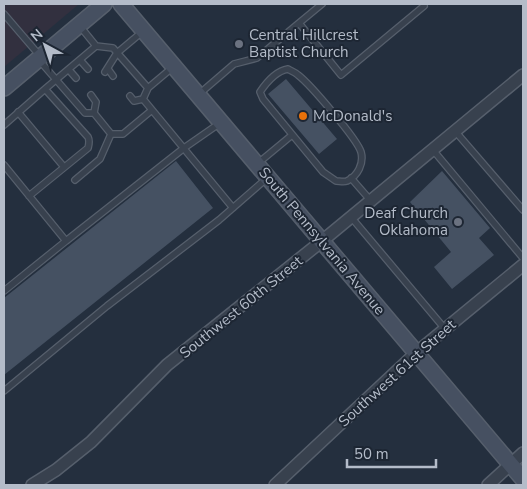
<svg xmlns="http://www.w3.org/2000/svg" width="527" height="489" viewBox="0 0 527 489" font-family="'Nunito Sans',sans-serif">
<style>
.medical{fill:#32303f}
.building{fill:#455162}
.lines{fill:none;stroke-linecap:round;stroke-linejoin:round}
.lane-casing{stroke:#565f6c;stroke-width:8}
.street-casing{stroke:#565f6c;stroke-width:14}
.secondary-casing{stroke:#565f6c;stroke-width:18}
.lane{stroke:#38414e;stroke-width:5.5}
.street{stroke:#38414e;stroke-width:11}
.secondary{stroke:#465061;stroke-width:15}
.worship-dot{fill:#6b7280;stroke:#1d2633;stroke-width:2}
.food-dot{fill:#e8710a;stroke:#1d2633;stroke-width:2}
.labels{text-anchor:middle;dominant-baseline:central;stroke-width:4;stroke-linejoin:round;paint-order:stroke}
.poi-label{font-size:15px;fill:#b4bcc9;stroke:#1d2633;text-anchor:start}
.street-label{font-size:15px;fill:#b4bcc9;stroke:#1d2633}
</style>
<rect width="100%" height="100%" fill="#242f3e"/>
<path class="medical" d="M 4,4 L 79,4 L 4,67 Z"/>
<path class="building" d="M 286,79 L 337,139 L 319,154 L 268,94 Z
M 176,161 L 213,208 L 4,375 L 4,298 Z
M 442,171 L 490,228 L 479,238 L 494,255 L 452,289 L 434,267 L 451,252 L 410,202 Z"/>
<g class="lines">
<g class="lane-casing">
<path id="lane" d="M 322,4 L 299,23 L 341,75 L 424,6
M 4,14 L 40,56
M 79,25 L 96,46
M 39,60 L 85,113 L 94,113 L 111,134 L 123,134 L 152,110
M 80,60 L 88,69
M 108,69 L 113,76
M 288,69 C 291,71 295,72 298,75 C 310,84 357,139 361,152 C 364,163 358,176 347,181 C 344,182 339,181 336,181 L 323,172 L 263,99 L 260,92 C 266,83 276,71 288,69 Z
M 69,70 L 76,78
M 105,72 L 117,53 L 142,32
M 148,88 L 173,67
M 91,95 L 96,102 L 94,113
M 198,95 L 234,64 L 257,58 L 299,23
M 130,96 L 134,101 L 143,99
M 18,112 L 64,167
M 4,125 L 45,89 L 96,46 L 113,48 L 148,88 L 143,99 L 233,208
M 455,131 L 523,210
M 433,150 L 523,258
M 257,164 L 292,135
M 4,165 L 66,241 L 184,148 L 220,123
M 351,178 L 371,201
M 75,180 L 100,159 L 111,134
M 29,196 L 88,148 C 89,144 90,141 88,137 L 45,89
M 351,217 L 445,329
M 4,291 L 66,241
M 4,391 L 107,306 L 219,220 L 266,179"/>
</g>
<g class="street-casing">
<path id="street" d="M 32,485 L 56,470 L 91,442 L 167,365 L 322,241 L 523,75
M 275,485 L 416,353 L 523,265
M 488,485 L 523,453"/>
</g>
<g class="secondary-casing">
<path id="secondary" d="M 121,4 L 523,479
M 4,88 L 104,4"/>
</g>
<use href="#lane" class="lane"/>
<use href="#street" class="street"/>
<use href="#secondary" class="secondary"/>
</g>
<g class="worship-dot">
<circle cx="239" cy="44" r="5"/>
<circle cx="458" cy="222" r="5"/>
</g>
<circle class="food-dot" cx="303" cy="116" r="5"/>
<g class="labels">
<g class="poi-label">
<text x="249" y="35">Central Hillcrest<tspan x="249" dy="17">Baptist Church</tspan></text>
<text x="313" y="116">McDonald's</text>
<text x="448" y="213" text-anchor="end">Deaf Church<tspan x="448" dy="17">Oklahoma</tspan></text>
</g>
<g class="street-label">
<text transform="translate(322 241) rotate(50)">South Pennsylvania Avenue</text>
<text transform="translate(241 307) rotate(-39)">Southwest 60th Street</text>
<text transform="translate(397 373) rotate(-42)">Southwest 61st Street</text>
</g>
</g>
<rect width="527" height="489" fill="none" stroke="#b4bcc9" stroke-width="10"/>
<g transform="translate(45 45) rotate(320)" stroke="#1d2633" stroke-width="4" paint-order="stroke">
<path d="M0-4L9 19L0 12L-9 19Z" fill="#b4bcc9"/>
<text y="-8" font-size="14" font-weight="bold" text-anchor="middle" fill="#b4bcc9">N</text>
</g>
<path d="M347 459v8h89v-8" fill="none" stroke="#b4bcc9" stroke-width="2.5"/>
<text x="354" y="459" font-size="15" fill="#b4bcc9" stroke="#1d2633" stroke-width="4" paint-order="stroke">50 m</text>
</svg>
